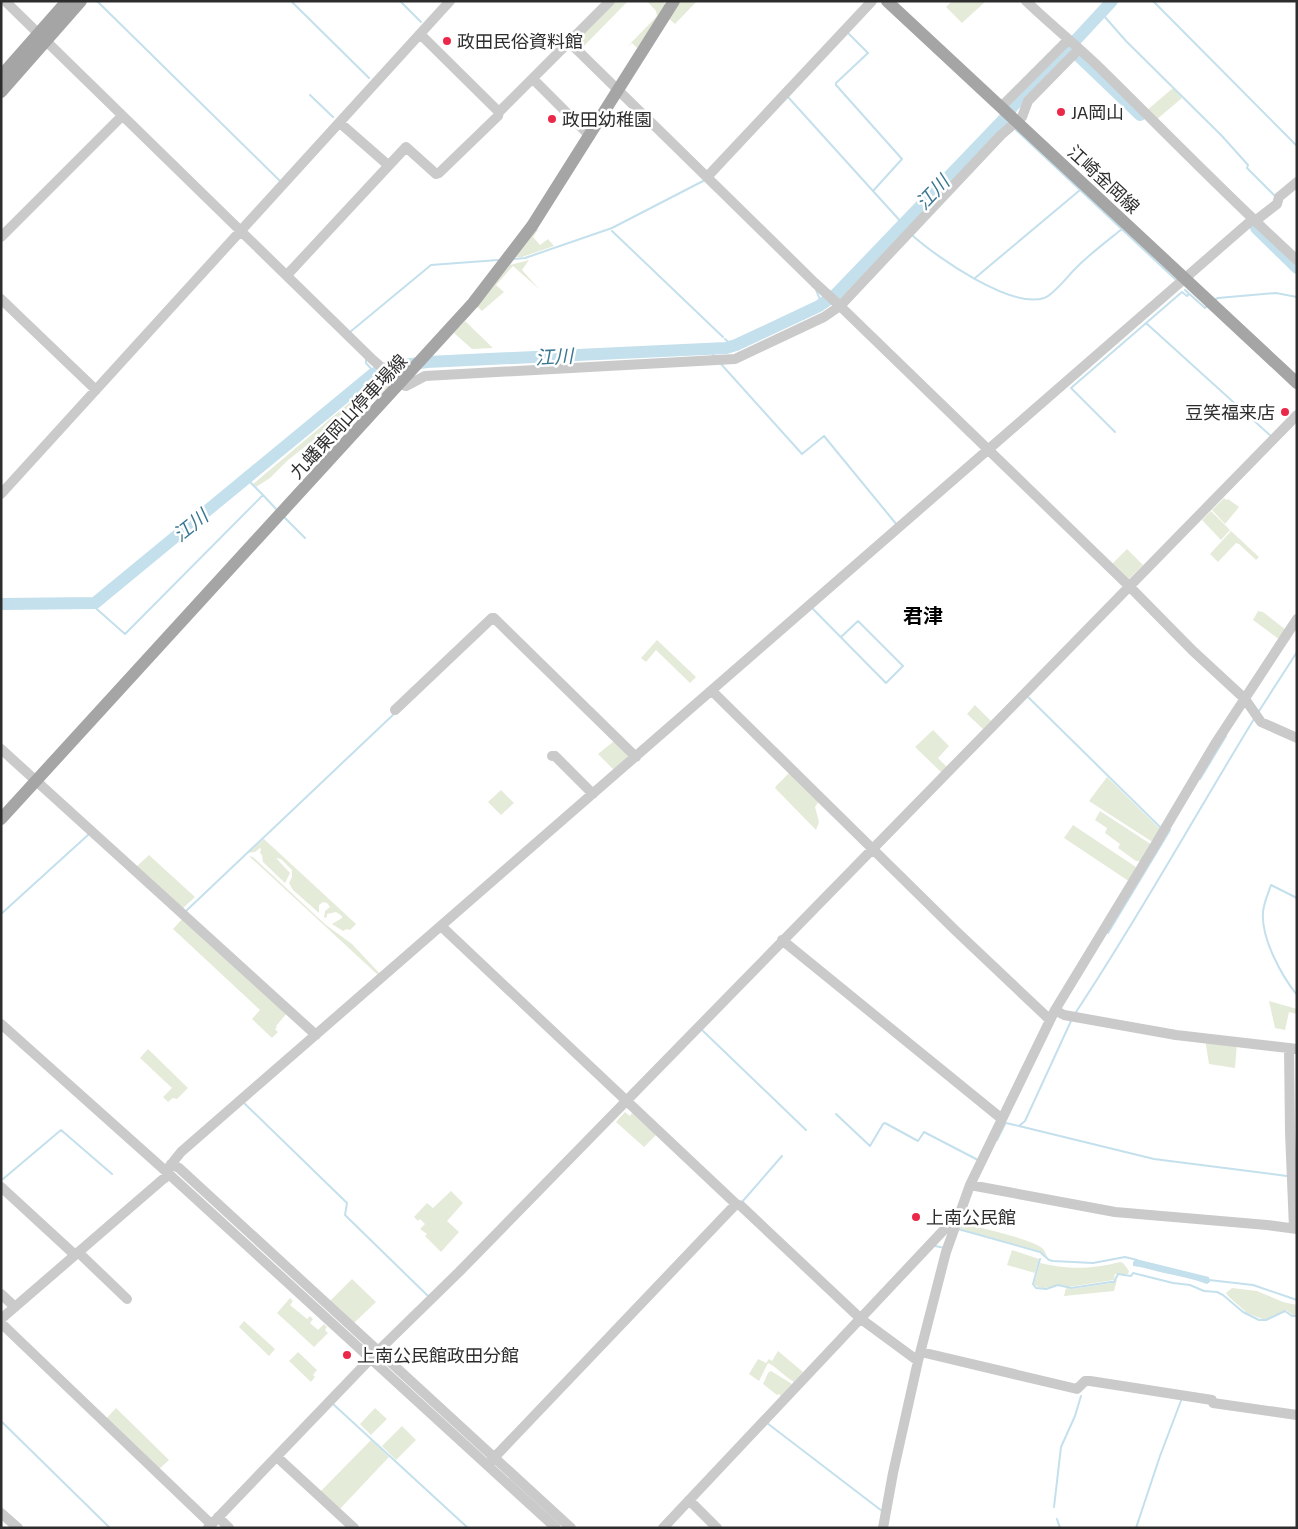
<svg xmlns="http://www.w3.org/2000/svg" width="1298" height="1529" viewBox="0 0 1298 1529" font-family="'Exo 2','Noto Sans JP',sans-serif">
<style>
.green{fill:#e5ebd9;fill-rule:evenodd}
.water{fill:#c4e0ec}
.lines{fill:none;stroke-linecap:round;stroke-linejoin:round}
.stream{stroke:#c4e0ec;stroke-width:2}
.river{stroke:#c4e0ec;stroke-width:12}
.minor{stroke:#cacaca;stroke-width:10}
.major{stroke:#a5a5a5;stroke-width:12}
.poi-dot{fill:#eb2849;stroke:#fff;stroke-width:2}
.labels{text-anchor:middle;dominant-baseline:central;stroke-width:5;stroke-linejoin:round;paint-order:stroke}
.poi-label{font-size:18px;fill:#2d2d2d;stroke:#fff;text-anchor:start}
.street-label{font-size:18px;fill:#2d2d2d;stroke:#fff}
.water-label{font-size:19px;font-style:italic;fill:#397791;stroke:#fff}
.quarter-label{font-size:20px;font-weight:bold;fill:#000;stroke:#fff}
</style>
<rect width="100%" height="100%" fill="#fff"/>
<path class="green" d="M 612,1 L 628,1 L 581,49 L 574,42 Z
M 647,1 L 663,1 L 666,5 L 637,48 L 632,43 L 627,47 L 657,16 L 656,11 Z
M 679,1 L 697,1 L 675,24 L 668,18 Z
M 952,1 L 986,1 L 962,23 L 946,7 Z
M 1173,88 L 1182,98 L 1156,120 L 1146,111 Z
M 536,228 L 538,230 L 533,237 L 540,245 L 548,239 L 554,246 L 522,257 L 515,257 Z
M 529,260 L 522,270 L 539,289 L 513,266 L 496,285 L 504,292 L 482,311 L 477,306 L 510,265 Z
M 465,321 L 493,348 L 472,349 L 454,333 Z
M 387,378 L 393,382 L 340,444 L 325,431 L 288,460 L 270,478 L 256,487 L 253,484 L 374,382 ZM 373,390 L 378,393 L 380,396 L 342,440 L 338,439 L 327,428 Z
M 1224,498 L 1226,500 L 1228,499 L 1239,507 L 1225,524 L 1212,510 Z
M 1211,511 L 1230,530 L 1221,540 L 1202,520 Z
M 1231,531 L 1259,557 L 1256,560 L 1239,544 L 1236,543 L 1218,562 L 1210,554 Z
M 1127,549 L 1143,565 L 1129,579 L 1127,580 L 1111,565 Z
M 1258,611 L 1263,612 L 1286,630 L 1280,640 L 1253,620 Z
M 657,640 L 696,677 L 690,683 L 656,650 L 646,662 L 641,658 Z
M 975,705 L 991,721 L 983,729 L 967,714 Z
M 933,730 L 949,746 L 938,758 L 947,767 L 942,773 L 915,747 Z
M 614,741 L 631,758 L 615,771 L 598,754 Z
M 791,771 L 820,800 L 815,807 L 819,822 L 816,830 L 775,788 L 776,786 Z
M 1107,777 L 1161,830 L 1154,843 L 1089,801 Z
M 501,790 L 514,803 L 501,815 L 488,802 Z
M 1100,811 L 1152,845 L 1142,861 L 1136,861 L 1118,848 L 1120,844 L 1105,833 L 1107,828 L 1095,820 Z
M 1073,825 L 1136,867 L 1130,882 L 1064,838 Z
M 264,839 L 356,924 L 350,930 L 347,929 L 343,931 L 332,924 L 342,918 L 342,916 L 336,912 L 327,914 L 327,917 L 324,918 L 325,911 L 330,907 L 327,903 L 323,902 L 319,905 L 319,913 L 293,890 L 289,883 L 292,877 L 292,870 L 281,859 L 276,858 L 290,873 L 285,883 L 263,862 L 262,855 L 260,853 L 261,849 L 260,848 L 255,852 L 248,853 Z
M 149,855 L 195,897 L 181,910 L 135,868 Z
M 249,856 L 253,857 L 326,925 L 352,944 L 381,975 L 379,976 Z
M 183,918 L 287,1013 L 276,1026 L 277,1027 L 275,1029 L 278,1032 L 272,1038 L 252,1019 L 260,1010 L 173,929 Z
M 1269,1001 L 1297,1009 L 1297,1014 L 1289,1012 L 1285,1030 L 1275,1028 Z
M 1205,1039 L 1237,1043 L 1235,1068 L 1209,1064 Z
M 148,1049 L 188,1088 L 177,1099 L 173,1098 L 168,1102 L 163,1097 L 172,1088 L 140,1058 Z
M 625,1112 L 630,1116 L 632,1113 L 656,1135 L 644,1147 L 616,1122 Z
M 451,1191 L 463,1203 L 447,1221 L 459,1232 L 441,1252 L 425,1236 L 427,1234 L 420,1229 L 425,1224 L 420,1219 L 418,1221 L 414,1217 L 427,1203 L 433,1208 Z
M 961,1223 C 977,1227 1032,1239 1042,1248 C 1045,1250 1046,1255 1048,1258 L 1040,1251 L 960,1229 Z
M 1012,1250 L 1039,1259 L 1035,1273 L 1007,1265 Z
M 1120,1262 L 1123,1263 L 1129,1271 L 1128,1274 L 1115,1274 L 1114,1280 L 1068,1287 C 1056,1281 1043,1294 1034,1284 L 1040,1263 C 1067,1270 1094,1269 1120,1262 Z
M 352,1279 L 376,1302 L 355,1322 L 352,1324 L 329,1302 Z
M 1117,1280 L 1114,1291 L 1064,1296 L 1066,1288 L 1071,1289 L 1112,1283 Z
M 1232,1288 L 1257,1291 L 1283,1302 L 1297,1305 L 1297,1315 L 1293,1315 L 1286,1310 L 1265,1320 L 1247,1313 L 1228,1296 L 1226,1293 Z
M 290,1298 L 293,1301 L 290,1305 L 307,1319 L 310,1316 L 313,1319 L 310,1323 L 318,1330 L 324,1324 L 327,1327 L 325,1330 L 328,1333 L 314,1347 L 277,1313 Z
M 244,1321 L 275,1349 L 269,1356 L 239,1327 Z
M 778,1351 L 803,1372 L 794,1382 C 784,1376 778,1368 768,1363 L 759,1381 L 749,1374 L 758,1359 L 766,1363 L 769,1359 L 772,1361 Z
M 298,1352 L 317,1370 L 313,1375 L 315,1377 L 311,1382 L 289,1361 Z
M 771,1371 L 792,1384 L 781,1396 L 779,1394 L 777,1395 L 763,1384 L 768,1373 Z
M 116,1408 L 169,1460 L 157,1471 L 105,1420 Z
M 375,1408 L 387,1419 L 371,1435 L 360,1424 Z
M 402,1426 L 416,1440 L 396,1460 L 382,1446 Z
M 371,1440 L 389,1457 L 338,1511 L 319,1493 Z"/>
<path class="water" d="M 1136,1259 L 1209,1277 L 1210,1282 L 1207,1284 C 1193,1279 1179,1276 1164,1273 C 1154,1271 1144,1267 1133,1266 L 1133,1262 Z"/>
<g class="lines">
<path class="stream" d="M 97,1 L 280,181
M 291,1 L 369,78
M 400,1 L 421,22
M 1153,1 L 1297,146
M 1101,13 L 1102,14
M 1104,16 L 1126,41 L 1222,136 L 1248,165 L 1247,168 L 1275,196
M 848,33 L 868,53 L 836,83 L 836,85 L 902,159 L 873,191 L 903,224
M 310,95 L 333,117
M 788,97 L 873,191
M 1004,119 L 1009,124
M 1016,130 L 1175,279
M 902,225 L 906,229
M 612,231 L 723,337
M 912,235 C 936,257 1011,309 1044,298 C 1055,294 1069,274 1078,266 C 1091,253 1107,241 1122,229
M 514,259 L 525,258 L 612,228 L 705,180
M 975,278 L 1080,190
M 816,290 L 822,304
M 1185,290 L 1205,308 L 1207,306
M 1216,299 L 1218,298 L 1276,293 L 1297,297
M 1146,323 L 1272,437
M 350,332 L 431,265 L 498,260
M 725,339 L 733,346
M 708,349 L 714,356
M 366,359 L 366,363 L 375,373
M 721,364 L 802,454 L 824,436 L 897,525
M 1115,432 L 1071,388 L 1182,292 L 1187,296 L 1189,294
M 263,495 L 277,510
M 284,517 L 305,538
M 90,603 L 125,634 L 263,495 L 246,478
M 812,608 L 886,683 L 903,666 L 858,621 L 841,637
M 1028,697 L 1162,829
M 1259,711 L 1297,652
M 1200,779 L 1226,736
M 1297,898 L 1271,885 C 1268,894 1264,902 1263,912 C 1261,938 1281,975 1297,995
M 186,911 L 395,713
M 1,914 L 88,835
M 1108,933 L 1170,830
M 1076,1012 C 1139,917 1194,817 1254,719
M 702,1030 L 806,1130
M 244,1103 L 347,1203 L 345,1215 L 428,1296
M 836,1114 L 870,1146 L 883,1124 L 885,1123 L 918,1141 L 924,1132 L 978,1160
M 1006,1123 L 1019,1126 L 1025,1121 L 1071,1021
M 1019,1126 L 1154,1159 L 1287,1176
M 997,1140 L 1005,1124
M 3,1179 L 61,1130 L 112,1174
M 742,1202 L 782,1156
M 958,1229 L 1040,1252 L 1049,1260 L 1053,1261 L 1093,1263 L 1125,1257 L 1137,1260
M 935,1246 L 945,1248
M 1040,1259 L 1033,1284 L 1036,1288 L 1046,1289 L 1058,1285 L 1071,1288 L 1111,1282 L 1114,1282 L 1118,1274 L 1131,1276 L 1133,1273 L 1173,1283 L 1190,1285 L 1204,1291 L 1217,1292 L 1223,1295 L 1243,1312 L 1259,1320 L 1266,1320 L 1285,1311 L 1292,1316 L 1297,1316
M 1209,1280 L 1253,1285 L 1297,1300
M 333,1404 L 468,1528
M 1,1421 L 110,1528
M 767,1423 L 882,1511
M 1054,1507 L 1061,1447 L 1075,1416 L 1081,1396
M 1057,1519 L 1060,1528
M 1136,1528 L 1160,1456 L 1182,1398"/>
<path class="river" d="M 1074,42 L 1112,1
M 1070,48 L 1140,115
M 1256,228 L 1297,268
M 1,604 L 95,603 L 373,374 L 389,367 L 427,362 L 726,348 L 736,345 L 819,306 L 836,294 L 1004,119 L 1013,106 L 1071,46"/>
<path class="minor" d="M 5,1 L 373,360 L 401,384 L 406,386 L 425,376 L 735,359 L 824,317 L 840,306 L 1001,135 L 1022,117 L 1028,101 L 1079,49
M 1026,1 C 1052,26 1080,48 1105,73 C 1169,136 1231,200 1297,260
M 420,34 L 499,112
M 569,42 L 815,283 L 840,306 L 1130,587 L 1192,650 L 1245,699 L 1261,722 L 1297,738
M 533,79 L 590,136
M 1001,107 L 1068,40
M 340,123 L 388,165
M 707,177 L 872,1
M 1255,221 L 1277,204 L 1279,197 L 1297,182
M 1,237 L 122,116
M 287,275 L 406,147 L 436,174 L 439,173 L 498,116 L 499,112 L 610,1
M 1,299 L 96,390
M 1,494 L 450,1
M 712,691 L 956,931 L 1049,1019
M 395,710 L 492,618 L 494,618 L 636,757
M 1,749 L 316,1035
M 552,756 L 555,756 L 593,794
M 441,926 L 736,1204 L 741,1206 L 861,1319 L 918,1361
M 782,940 L 1002,1119
M 1055,1010 L 1064,1015 L 1176,1035 L 1297,1049
M 1,1024 L 160,1166 L 556,1528
M 1289,1048 L 1290,1132 L 1294,1228
M 171,1164 L 179,1168 L 571,1528
M 970,1185 L 1115,1212 L 1267,1225 L 1297,1229
M 1,1187 L 75,1255
M 78,1252 L 127,1299
M 1,1294 L 15,1307
M 1,1319 L 162,1180 L 166,1177 L 169,1167 L 181,1152 L 1253,219
M 1,1323 L 211,1524
M 921,1352 L 1077,1389 L 1085,1381 L 1090,1381 L 1212,1400 L 1213,1403 L 1297,1415
M 277,1457 L 354,1528
M 490,1462 L 736,1204
M 689,1500 L 717,1528
M 1,1513 L 18,1528
M 218,1517 L 229,1528
M 208,1528 L 376,1353 L 459,1272 L 1297,415
M 663,1528 L 956,1217
M 883,1528 L 893,1473 L 918,1361 L 946,1252 L 970,1185 L 1055,1010 L 1154,847 L 1215,744 L 1297,619"/>
<path class="major" d="M 887,1 L 1297,383
M 1,76 L 67,1
M 1,92 L 81,1
M 1,819 L 473,303 L 532,226 L 674,1"/>
</g>
<g class="poi-dot">
<circle cx="447" cy="41" r="5"/>
<circle cx="1061" cy="112" r="5"/>
<circle cx="552" cy="119" r="5"/>
<circle cx="1285" cy="412" r="5"/>
<circle cx="916" cy="1217" r="5"/>
<circle cx="347" cy="1355" r="5"/>
</g>
<g class="labels">
<g class="poi-label">
<text x="457" y="41">政田民俗資料館</text>
<text x="1071" y="112">JA岡山</text>
<text x="562" y="119">政田幼稚園</text>
<text x="1275" y="412" text-anchor="end">豆笑福来店</text>
<text x="926" y="1217">上南公民館</text>
<text x="357" y="1355">上南公民館政田分館</text>
</g>
<g class="street-label">
<text transform="translate(1104 179) rotate(43)">江崎金岡線</text>
<text transform="translate(348 416) rotate(-47)">九蟠東岡山停車場線</text>
</g>
<g class="water-label">
<text transform="translate(932 192) rotate(-47)">江川</text>
<text transform="translate(554 356) rotate(-3)">江川</text>
<text transform="translate(190 525) rotate(-39)">江川</text>
</g>
<g class="quarter-label">
<text x="923" y="615">君津</text>
</g>
</g>
<rect width="1298" height="1529" fill="none" stroke="#2d2d2d" stroke-width="5"/>
</svg>
